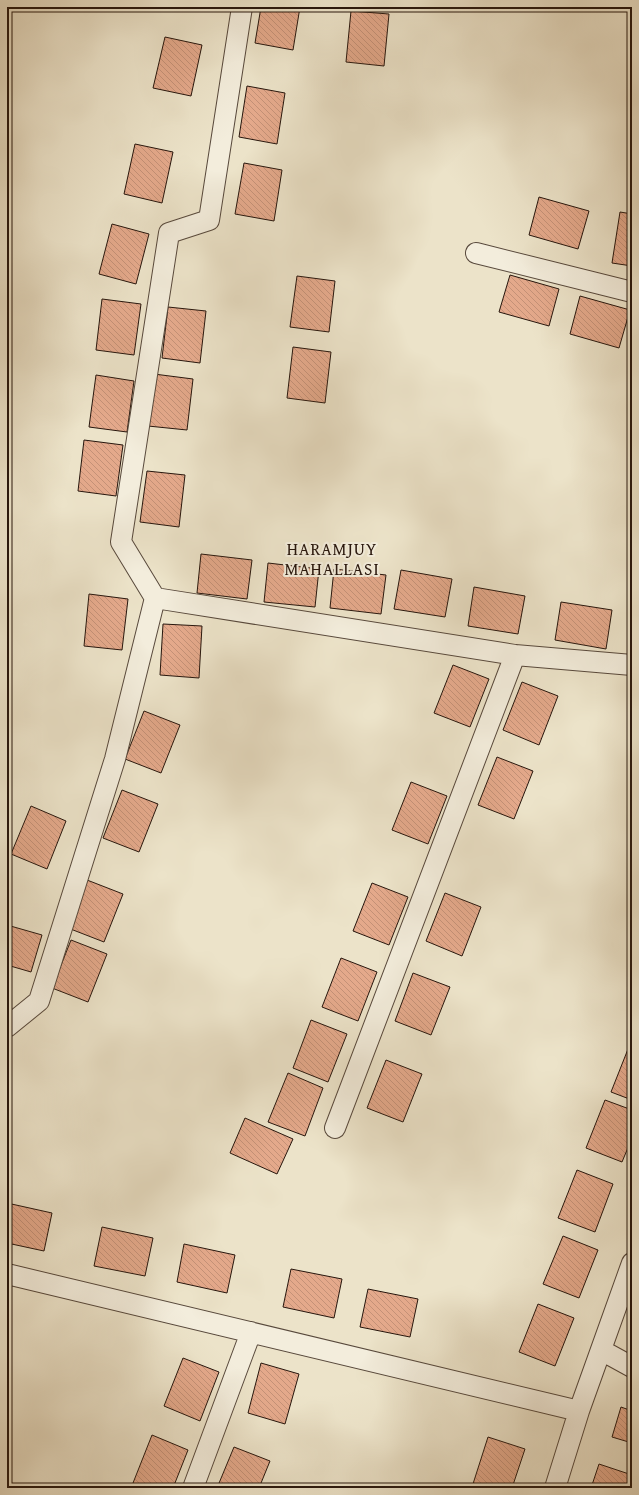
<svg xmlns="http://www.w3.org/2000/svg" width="639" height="1495" viewBox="0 0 639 1495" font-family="'Gentium Book Plus',serif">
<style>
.building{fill:url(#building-back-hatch);stroke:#27160d}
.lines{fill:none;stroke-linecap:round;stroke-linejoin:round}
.street-casing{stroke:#58493c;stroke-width:22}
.street{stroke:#f3eddc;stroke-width:20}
.labels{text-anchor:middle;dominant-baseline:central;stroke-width:4;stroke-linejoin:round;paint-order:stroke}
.neighbourhood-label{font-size:17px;letter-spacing:1px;fill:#27160d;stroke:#f3eddc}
</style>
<defs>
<pattern id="building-back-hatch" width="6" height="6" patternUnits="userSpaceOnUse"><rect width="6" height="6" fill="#e4a98b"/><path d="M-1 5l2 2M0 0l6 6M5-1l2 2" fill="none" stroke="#c49177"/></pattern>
</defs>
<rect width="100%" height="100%" fill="#ece3c9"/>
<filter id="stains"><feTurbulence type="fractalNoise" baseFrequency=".005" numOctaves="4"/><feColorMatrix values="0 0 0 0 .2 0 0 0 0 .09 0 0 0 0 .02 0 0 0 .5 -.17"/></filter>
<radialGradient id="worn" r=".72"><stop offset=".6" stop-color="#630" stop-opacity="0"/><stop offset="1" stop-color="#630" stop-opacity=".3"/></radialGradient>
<path class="building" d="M 261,7 L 300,7 L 293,50 L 255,43 Z
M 351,11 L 389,14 L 384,66 L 346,62 Z
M 165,37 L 202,45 L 191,96 L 153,88 Z
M 247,86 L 285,93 L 277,144 L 239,137 Z
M 135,144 L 173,152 L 162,203 L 124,194 Z
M 244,163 L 282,170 L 274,221 L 235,214 Z
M 539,197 L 589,211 L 578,249 L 529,235 Z
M 620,212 L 632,214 L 632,266 L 612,263 Z
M 112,224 L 149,234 L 136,284 L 99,274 Z
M 510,275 L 559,289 L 549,326 L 499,312 Z
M 297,276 L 335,281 L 329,332 L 290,327 Z
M 580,296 L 630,310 L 619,348 L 570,334 Z
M 102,299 L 141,304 L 134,355 L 96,350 Z
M 168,307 L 206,311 L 200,363 L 162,358 Z
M 293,347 L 331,352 L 325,403 L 287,398 Z
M 154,374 L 193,379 L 187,430 L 148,426 Z
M 96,375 L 134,381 L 127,432 L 89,427 Z
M 84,440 L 123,445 L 116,496 L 78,491 Z
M 147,471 L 185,475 L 179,527 L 140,522 Z
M 201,554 L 252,560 L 247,599 L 197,593 Z
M 268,563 L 319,569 L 315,607 L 264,602 Z
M 334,569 L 386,575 L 381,614 L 330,608 Z
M 401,570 L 452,579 L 445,617 L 394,609 Z
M 474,587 L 525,596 L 518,634 L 468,626 Z
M 89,594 L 128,599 L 122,650 L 84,646 Z
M 561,602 L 612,610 L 606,649 L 555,640 Z
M 163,624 L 202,626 L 199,678 L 160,675 Z
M 453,665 L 489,679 L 470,727 L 434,713 Z
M 522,682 L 558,696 L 539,745 L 503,730 Z
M 144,711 L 180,725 L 161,773 L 125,759 Z
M 497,757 L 533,771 L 514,819 L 478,805 Z
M 411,782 L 447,796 L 428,844 L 392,830 Z
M 122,790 L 158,804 L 139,852 L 103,838 Z
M 31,806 L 66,821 L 47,869 L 11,854 Z
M 87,880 L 123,894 L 104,942 L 68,928 Z
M 372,883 L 408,897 L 389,945 L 353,931 Z
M 445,893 L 481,907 L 462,956 L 426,941 Z
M 7,925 L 42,935 L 31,972 L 7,965 Z
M 71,940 L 107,954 L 88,1002 L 52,988 Z
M 341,958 L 377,972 L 358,1021 L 322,1007 Z
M 413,973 L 450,987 L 431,1035 L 395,1021 Z
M 311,1020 L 347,1034 L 328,1082 L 293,1068 Z
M 630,1044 L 632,1045 L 632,1100 L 611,1092 Z
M 386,1060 L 422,1074 L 403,1122 L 367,1108 Z
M 288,1073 L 323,1088 L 305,1136 L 268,1122 Z
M 605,1100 L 632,1110 L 632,1138 L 622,1162 L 586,1148 Z
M 245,1118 L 293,1139 L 277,1174 L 230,1153 Z
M 577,1170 L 613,1184 L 595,1232 L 558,1218 Z
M 7,1203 L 52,1213 L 44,1251 L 7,1243 Z
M 102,1227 L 153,1238 L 145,1276 L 94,1266 Z
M 563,1236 L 598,1250 L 579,1298 L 543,1284 Z
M 184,1244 L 235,1255 L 227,1293 L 177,1282 Z
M 291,1269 L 342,1279 L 334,1318 L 283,1307 Z
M 368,1289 L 418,1299 L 410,1337 L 360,1327 Z
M 538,1304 L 574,1318 L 555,1366 L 519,1352 Z
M 183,1358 L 219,1372 L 200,1421 L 164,1406 Z
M 261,1363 L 299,1374 L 285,1424 L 248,1413 Z
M 621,1407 L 632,1411 L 632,1443 L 612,1437 Z
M 152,1435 L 188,1450 L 173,1488 L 144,1488 L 133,1483 Z
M 488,1437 L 525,1449 L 512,1488 L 476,1488 L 472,1487 Z
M 234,1447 L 270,1461 L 259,1488 L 217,1488 Z
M 599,1464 L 632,1475 L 632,1488 L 591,1488 Z"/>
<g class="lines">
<g class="street-casing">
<path id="street" d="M 476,253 L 632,292
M 155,598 L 515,655 L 632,665
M 7,1027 L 39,1001 L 115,759 L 155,598 L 121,542 L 169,233 L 209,220 L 242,7
M 335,1128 L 515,655
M 7,1274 L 579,1411
M 601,1350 L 632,1367
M 193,1488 L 251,1332
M 555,1488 L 579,1411 L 632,1263"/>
</g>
<use href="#street" class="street"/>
</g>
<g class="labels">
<g class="neighbourhood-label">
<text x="332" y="548">HARAMJUY<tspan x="332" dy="20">MAHALLASI</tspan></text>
</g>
</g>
<rect width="639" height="1495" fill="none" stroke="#ece3c9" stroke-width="24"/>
<rect x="8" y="8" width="623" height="1479" fill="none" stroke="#27160d" stroke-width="2"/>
<rect x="12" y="12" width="615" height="1471" fill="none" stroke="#27160d"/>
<rect width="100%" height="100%" filter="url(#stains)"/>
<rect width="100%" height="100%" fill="url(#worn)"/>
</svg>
